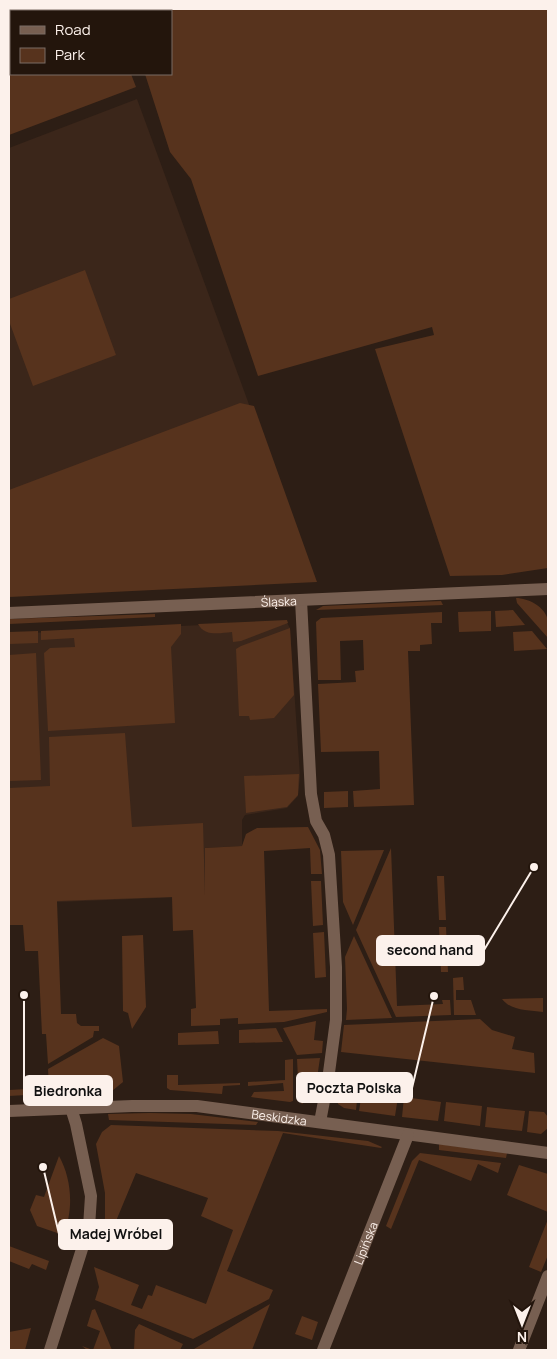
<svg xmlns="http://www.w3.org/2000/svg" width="557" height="1359" viewBox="0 0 557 1359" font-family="Manrope,sans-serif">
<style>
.built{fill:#3b261a}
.green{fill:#57331d}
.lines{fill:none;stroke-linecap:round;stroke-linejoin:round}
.minor{stroke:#775f51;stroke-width:12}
.labels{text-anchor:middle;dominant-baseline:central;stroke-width:4;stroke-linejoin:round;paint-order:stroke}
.street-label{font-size:12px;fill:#fcf1eb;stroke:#23150c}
.leader{fill:none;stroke:#fcf1eb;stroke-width:2}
.callout-dot{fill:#fcf1eb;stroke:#23150c;stroke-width:2}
.callout{fill:#fcf1eb;stroke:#fcf1eb;stroke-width:2}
.callout-label{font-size:14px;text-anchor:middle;font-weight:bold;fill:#111}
</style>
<rect width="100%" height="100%" fill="#2d1e15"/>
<path class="built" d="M 137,99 L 254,418 L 9,502 L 9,148 Z
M 286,621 L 290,628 L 300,776 L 298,796 L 287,808 L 245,815 L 242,820 L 242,846 L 205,848 L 206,896 L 9,904 L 9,634 Z"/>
<path class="green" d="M 9,9 L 108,9 L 109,11 L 11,11 L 11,74 L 131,74 L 136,87 L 9,135 Z
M 122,9 L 548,9 L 548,568 L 502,575 L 450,576 L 375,349 L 434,335 L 432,327 L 258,376 L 191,179 L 170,152 L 145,74 L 171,74 L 171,11 L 123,11 Z
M 85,270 L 116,355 L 33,386 L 9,321 L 9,299 Z
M 240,403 L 254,406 L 317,582 L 9,597 L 9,490 Z
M 516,598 C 528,598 546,607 548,621 C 549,626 548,632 548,638 L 517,603 Z
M 441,601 L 443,605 L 316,610 L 323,606 Z
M 513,610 L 525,625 L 496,627 L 495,611 Z
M 491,611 L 491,631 L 459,632 L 458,612 Z
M 442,612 L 442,623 L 431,623 L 432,644 L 420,645 L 420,651 L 408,651 L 414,805 L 354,807 L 353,791 L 380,789 L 379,751 L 321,752 L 318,684 L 356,682 L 355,671 L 364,670 L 363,640 L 340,641 L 341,680 L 318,680 L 316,622 L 321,618 Z
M 155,614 L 155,617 L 9,624 L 9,619 Z
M 287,620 L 288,623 L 241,641 L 233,642 L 232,632 C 220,633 205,637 198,624 Z
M 181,624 L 181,634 L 171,647 L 175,723 L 48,731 L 44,653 L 50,648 L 75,647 L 74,638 L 41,640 L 41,631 Z
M 290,628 L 294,695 L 274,718 L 250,720 L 249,716 L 239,716 L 236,649 L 241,646 Z
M 38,631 L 38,643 L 9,644 L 9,632 Z
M 532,631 L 547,649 L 514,651 L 513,632 Z
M 36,653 L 41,780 L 9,781 L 9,655 Z
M 125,733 L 132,827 L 203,823 L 205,896 L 205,848 L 242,846 L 246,834 L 257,828 L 308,827 L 320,850 L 322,874 L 311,874 L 310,848 L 264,851 L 269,1011 L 327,1009 L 327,1012 L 284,1022 L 238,1024 L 238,1018 L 220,1019 L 220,1025 L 191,1026 L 191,1009 L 196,1008 L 193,930 L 173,931 L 172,897 L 57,901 L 61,1014 L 76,1014 L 77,1023 L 81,1026 L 99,1026 L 99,1031 L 94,1031 L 93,1037 L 48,1064 L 46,1034 L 42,1034 L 38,951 L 25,951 L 23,925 L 9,925 L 9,788 L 50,786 L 49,737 Z
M 299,774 L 298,795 L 287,807 L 246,813 L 244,776 Z
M 348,791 L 348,807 L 324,808 L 324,792 Z
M 391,848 L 397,1006 L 443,1004 L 442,1000 L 450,1000 L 451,1015 L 396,1017 L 356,930 Z
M 384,850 L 353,925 L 343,902 L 341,851 Z
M 437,876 L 444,876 L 446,920 L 439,920 Z
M 311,881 L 321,881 L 323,925 L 313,926 Z
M 439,927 L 446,927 L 448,972 L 441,972 Z
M 324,932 L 326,977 L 315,978 L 313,933 Z
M 143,935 L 146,1007 L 132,1029 L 128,1013 L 123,1011 L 122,936 Z
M 354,936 L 392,1018 L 346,1020 L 347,1009 L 345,957 Z
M 463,977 L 464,990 L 456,990 L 456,1000 L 471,1000 L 476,1015 L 454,1015 L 453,978 Z
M 543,998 L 543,1012 C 529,1010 511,1011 502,999 Z
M 480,1019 L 492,1030 L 515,1037 L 512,1049 L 534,1053 L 535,1073 L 341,1052 L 344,1025 Z
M 316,1021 L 314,1040 L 323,1041 L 322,1053 L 297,1055 L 283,1028 Z
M 276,1028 L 283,1042 L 239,1043 L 239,1030 Z
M 218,1031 L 219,1044 L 178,1045 L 178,1033 Z
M 103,1038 L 119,1046 L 123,1082 L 112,1091 L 52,1093 L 49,1087 L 48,1069 Z
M 320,1058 L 315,1092 L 302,1104 L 299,1100 L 297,1059 Z
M 293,1059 L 293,1101 L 290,1102 L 251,1097 L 254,1092 L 284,1091 L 283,1083 L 248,1086 L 248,1082 L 285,1080 L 285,1060 Z
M 167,1075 L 178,1075 L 178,1085 L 240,1083 L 240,1085 L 223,1086 L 222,1094 L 170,1090 L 167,1088 Z
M 45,1088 L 44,1094 L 9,1096 L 9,1090 Z
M 336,1088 L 358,1091 L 356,1110 L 344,1108 L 338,1104 Z
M 362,1092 L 398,1097 L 395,1116 L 359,1111 Z
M 404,1097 L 441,1102 L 438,1121 L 402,1117 Z
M 446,1102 L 482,1106 L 480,1126 L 444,1121 Z
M 487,1107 L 525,1111 L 522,1131 L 485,1127 Z
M 529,1111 L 544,1112 L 548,1117 L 548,1128 L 541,1134 L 527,1132 Z
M 150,1113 L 191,1114 L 258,1122 L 256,1125 L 109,1120 L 108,1114 Z
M 111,1125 L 278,1131 L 368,1141 L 382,1147 L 381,1148 L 283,1133 L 227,1271 L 273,1290 L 269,1299 L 193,1339 L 95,1300 L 99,1287 L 94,1267 L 139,1285 L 131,1305 L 142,1309 L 148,1295 L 152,1296 L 156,1285 L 206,1304 L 233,1230 L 201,1216 L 208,1198 L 136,1173 L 116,1221 L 120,1223 L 116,1233 L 114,1233 L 108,1246 L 103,1245 L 105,1238 L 101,1236 L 105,1218 L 105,1193 L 96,1144 L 102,1132 Z
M 439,1144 L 507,1153 L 506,1158 L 439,1150 Z
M 420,1153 L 501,1163 L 498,1173 L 478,1164 L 471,1181 L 419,1160 L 391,1229 L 386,1226 L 412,1161 Z
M 59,1156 C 72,1179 74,1211 63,1235 L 37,1226 L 30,1210 L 36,1195 L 44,1197 Z
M 519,1165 L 548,1174 L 548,1212 L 507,1195 Z
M 548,1219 L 548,1255 L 541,1272 L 529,1267 Z
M 9,1246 L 49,1261 L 46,1270 L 32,1264 L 29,1269 L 9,1261 Z
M 270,1304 L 252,1350 L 193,1350 L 194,1349 Z
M 95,1309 L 112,1350 L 87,1350 L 82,1346 L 93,1350 L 100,1331 L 87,1326 L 92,1310 Z
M 302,1316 L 318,1322 L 312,1340 L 295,1334 Z
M 139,1324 L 183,1344 L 180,1350 L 134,1350 L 135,1330 Z
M 31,1328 L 25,1350 L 9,1350 L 9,1332 Z"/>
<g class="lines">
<g class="minor">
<path d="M 301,600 L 311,794 L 316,821 L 324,835 L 329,855 L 336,967 L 336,1020 L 328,1080 L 320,1122"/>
<path id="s1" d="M 9,613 L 548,589"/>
<path id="s2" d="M 9,1111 L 132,1106 L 197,1106 L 548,1153"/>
<path d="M 50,1350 L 89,1227 L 91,1196 L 76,1124 L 71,1108"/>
<path id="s3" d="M 323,1350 L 408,1135"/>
<path d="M 519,1350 L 548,1276"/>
</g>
</g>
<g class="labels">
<g class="street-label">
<text stroke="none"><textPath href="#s1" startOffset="270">Śląska</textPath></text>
<text stroke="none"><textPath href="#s2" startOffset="271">Beskidzka</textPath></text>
<text stroke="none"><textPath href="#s3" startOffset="115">Lipińska</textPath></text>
</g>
</g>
<path class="leader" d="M534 867L484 950M434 996L412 1088M24 995L24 1091M43 1167L59 1234"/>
<g class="callout-dot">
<circle cx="534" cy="867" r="5"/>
<circle cx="434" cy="996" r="5"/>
<circle cx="24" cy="995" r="5"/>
<circle cx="43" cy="1167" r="5"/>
</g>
<g class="callout">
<rect x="377" y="936" width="107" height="29" rx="5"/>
<rect x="297" y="1073" width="115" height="29" rx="5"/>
<rect x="24" y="1076" width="88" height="29" rx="5"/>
<rect x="59" y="1220" width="113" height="29" rx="5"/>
</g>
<g class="callout-label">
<text x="430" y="955">second hand</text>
<text x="354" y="1093">Poczta Polska</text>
<text x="68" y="1096">Biedronka</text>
<text x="116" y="1239">Madej Wróbel</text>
</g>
<rect width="557" height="1359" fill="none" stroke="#fcf1eb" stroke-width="20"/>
<rect x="10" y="10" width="162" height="65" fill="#23150c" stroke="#7a6d65"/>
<rect x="20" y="26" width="25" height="8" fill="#775f51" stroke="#7a6d65"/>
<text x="55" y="35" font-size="15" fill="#fcf1eb">Road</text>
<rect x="20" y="48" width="25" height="15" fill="#57331d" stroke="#7a6d65"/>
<text x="55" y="60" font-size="15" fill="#fcf1eb">Park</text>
<g transform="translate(522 1324) rotate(180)" stroke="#23150c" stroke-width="4" paint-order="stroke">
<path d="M0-4L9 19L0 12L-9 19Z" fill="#fcf1eb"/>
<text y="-8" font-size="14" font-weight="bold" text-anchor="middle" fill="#fcf1eb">N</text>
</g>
</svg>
